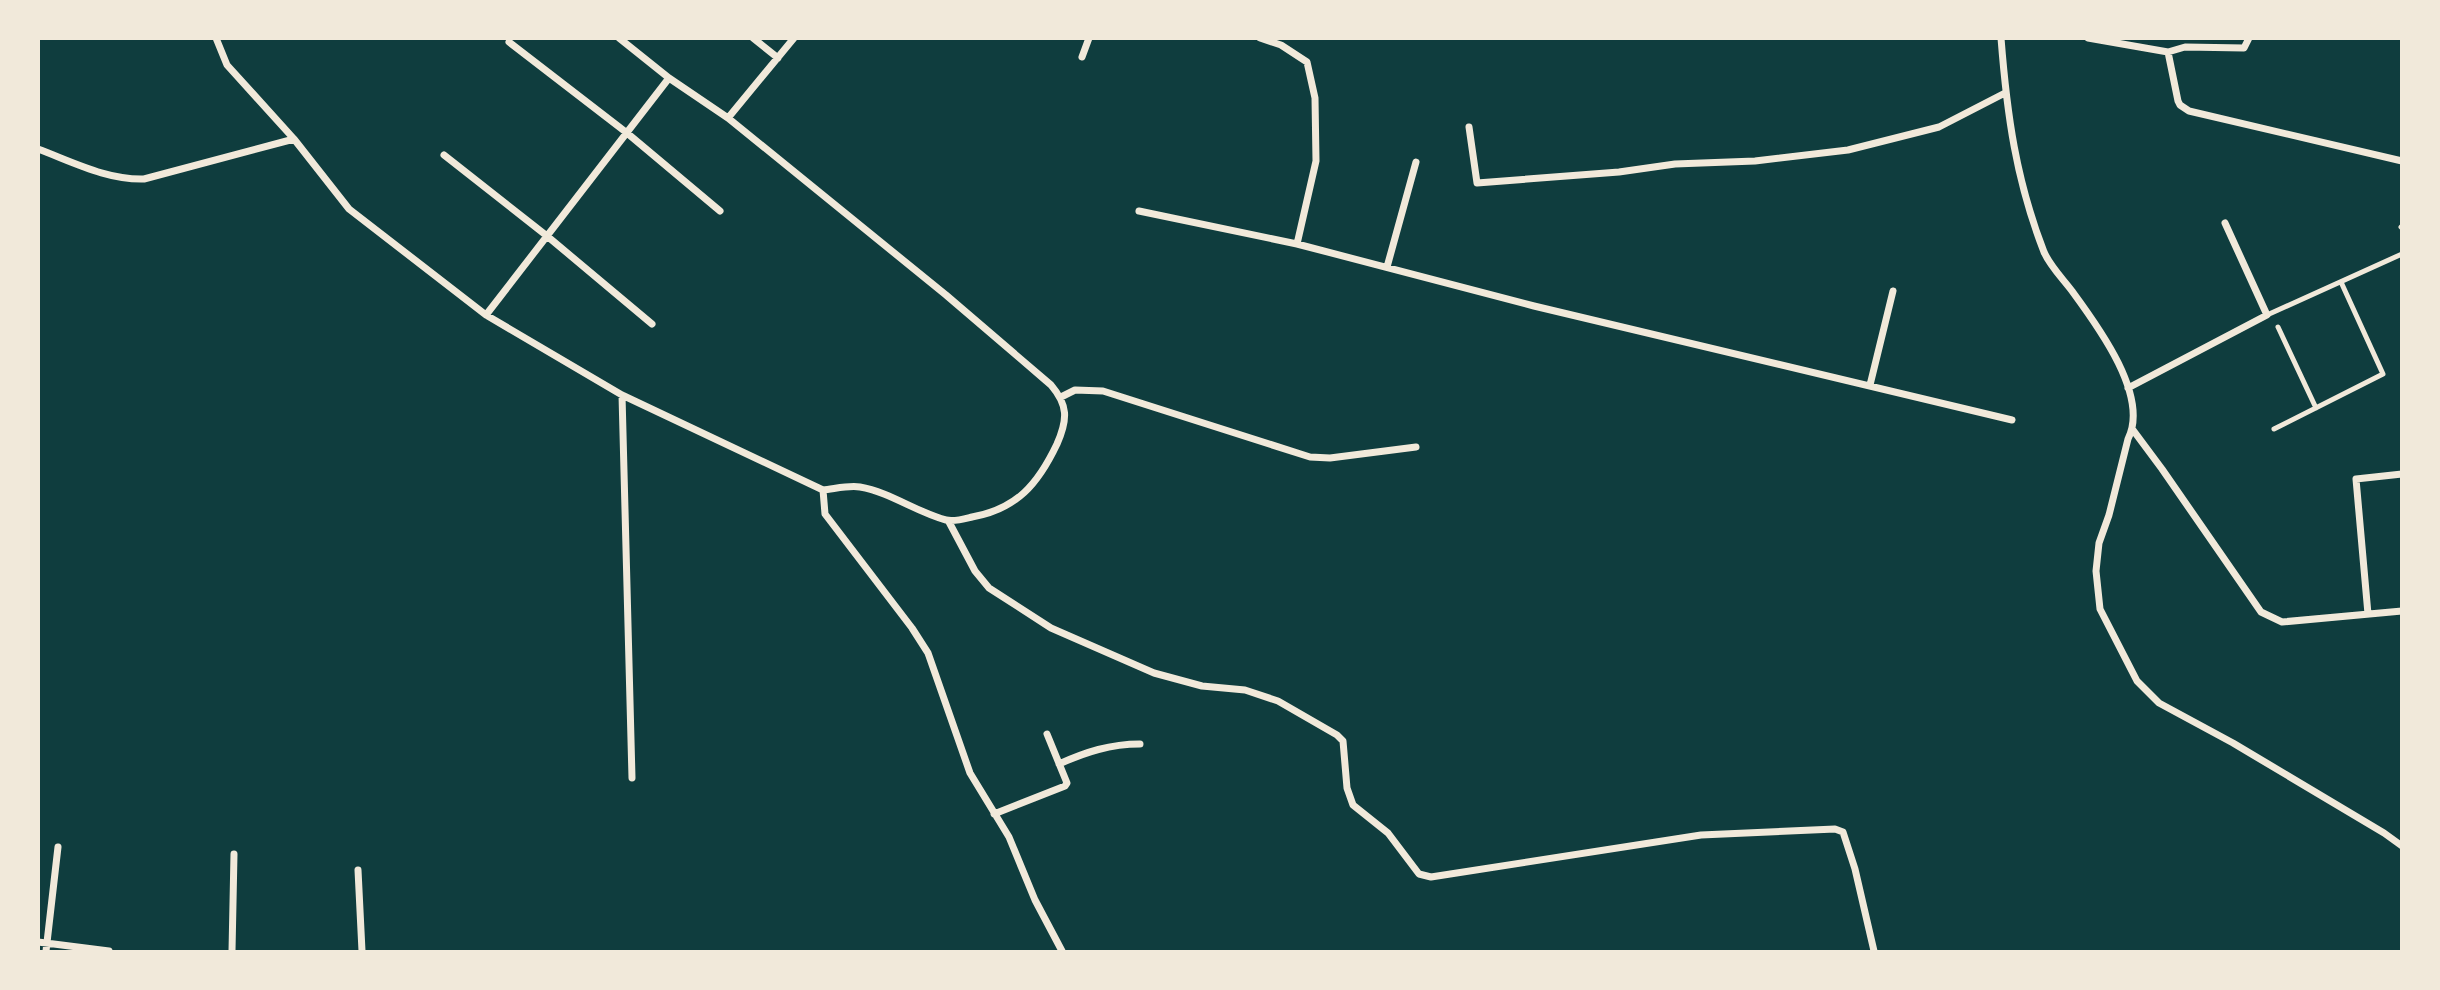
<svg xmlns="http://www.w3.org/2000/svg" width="2440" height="990" viewBox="0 0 2440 990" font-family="Karla,sans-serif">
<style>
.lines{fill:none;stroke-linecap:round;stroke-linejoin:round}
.service{stroke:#f1e9da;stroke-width:5}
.minor{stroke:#f1e9da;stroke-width:7}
</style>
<rect width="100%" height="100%" fill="#0f3d3e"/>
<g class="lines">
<path class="service" d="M 2401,227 L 2402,228
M 2267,315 L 2402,254
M 2278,327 L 2316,408
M 2274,429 L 2383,374 L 2341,282"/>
<path class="minor" d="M 216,38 L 227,65 L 294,139 L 349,209 L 486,315 L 622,395 L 823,490 L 825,514 L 912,628 L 928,653 L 970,773 L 1009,837 L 1035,900 L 1062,951
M 619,38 L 669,78 L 728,118 L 946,295 L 1051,385 C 1068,405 1068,419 1057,444 C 1038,484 1017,509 972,517 C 964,519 954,522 946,520 C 916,512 890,492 860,487 C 849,485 834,489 823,490
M 753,38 L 778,58
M 1260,38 L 1281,45 L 1307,62 L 1315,98 L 1316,161 L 1297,244
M 2001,38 C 2007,115 2016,180 2044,252 C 2050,266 2063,279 2072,291 C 2097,325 2150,396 2128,439 L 2109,515 L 2099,543 L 2096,571 L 2100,609 L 2137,681 L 2159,703 L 2233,743 L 2384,833 L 2402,846
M 2088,38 L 2168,52 L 2178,101 L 2180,105 L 2189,111 L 2402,161
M 509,42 L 627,133 L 720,211
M 2168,52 L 2185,47 L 2244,48 L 2249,38
M 1082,57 L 1089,38
M 728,118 L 794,38
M 1469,127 L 1477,183 L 1619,172 L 1675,164 L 1755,161 L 1848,150 L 1939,127 L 2005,93
M 38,149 C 73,162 107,180 144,179 L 294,139
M 444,155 L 547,236 L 652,324
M 1139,211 L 1297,244 L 1534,306 L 2012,420
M 1387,267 L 1416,162
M 486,315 L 669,78
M 1870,385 L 1893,291
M 2128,388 L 2267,315 L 2225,223
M 622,395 L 632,778
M 1061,397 L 1075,390 L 1103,391 L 1310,457 L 1330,458 L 1416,447
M 2133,430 L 2162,469 L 2261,612 L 2282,622 L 2402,611
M 949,522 L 975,571 L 989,588 L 1051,628 L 1154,673 L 1202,686 L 1245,690 L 1278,701 L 1337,735 L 1343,741 L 1347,788 L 1353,805 L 1388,833 L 1419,874 L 1431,877 L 1701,835 L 1835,829 L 1843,832 L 1855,869 L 1874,951
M 2368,614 L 2356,479 L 2402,474
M 1059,764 C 1086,752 1110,744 1140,744
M 994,814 L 1065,786 L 1067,783 L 1047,734
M 358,870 L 362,951
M 38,942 L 109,951
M 46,951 L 58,847
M 232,951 L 234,854"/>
</g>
<rect width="2440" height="990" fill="none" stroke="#f1e9da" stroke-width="80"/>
</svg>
